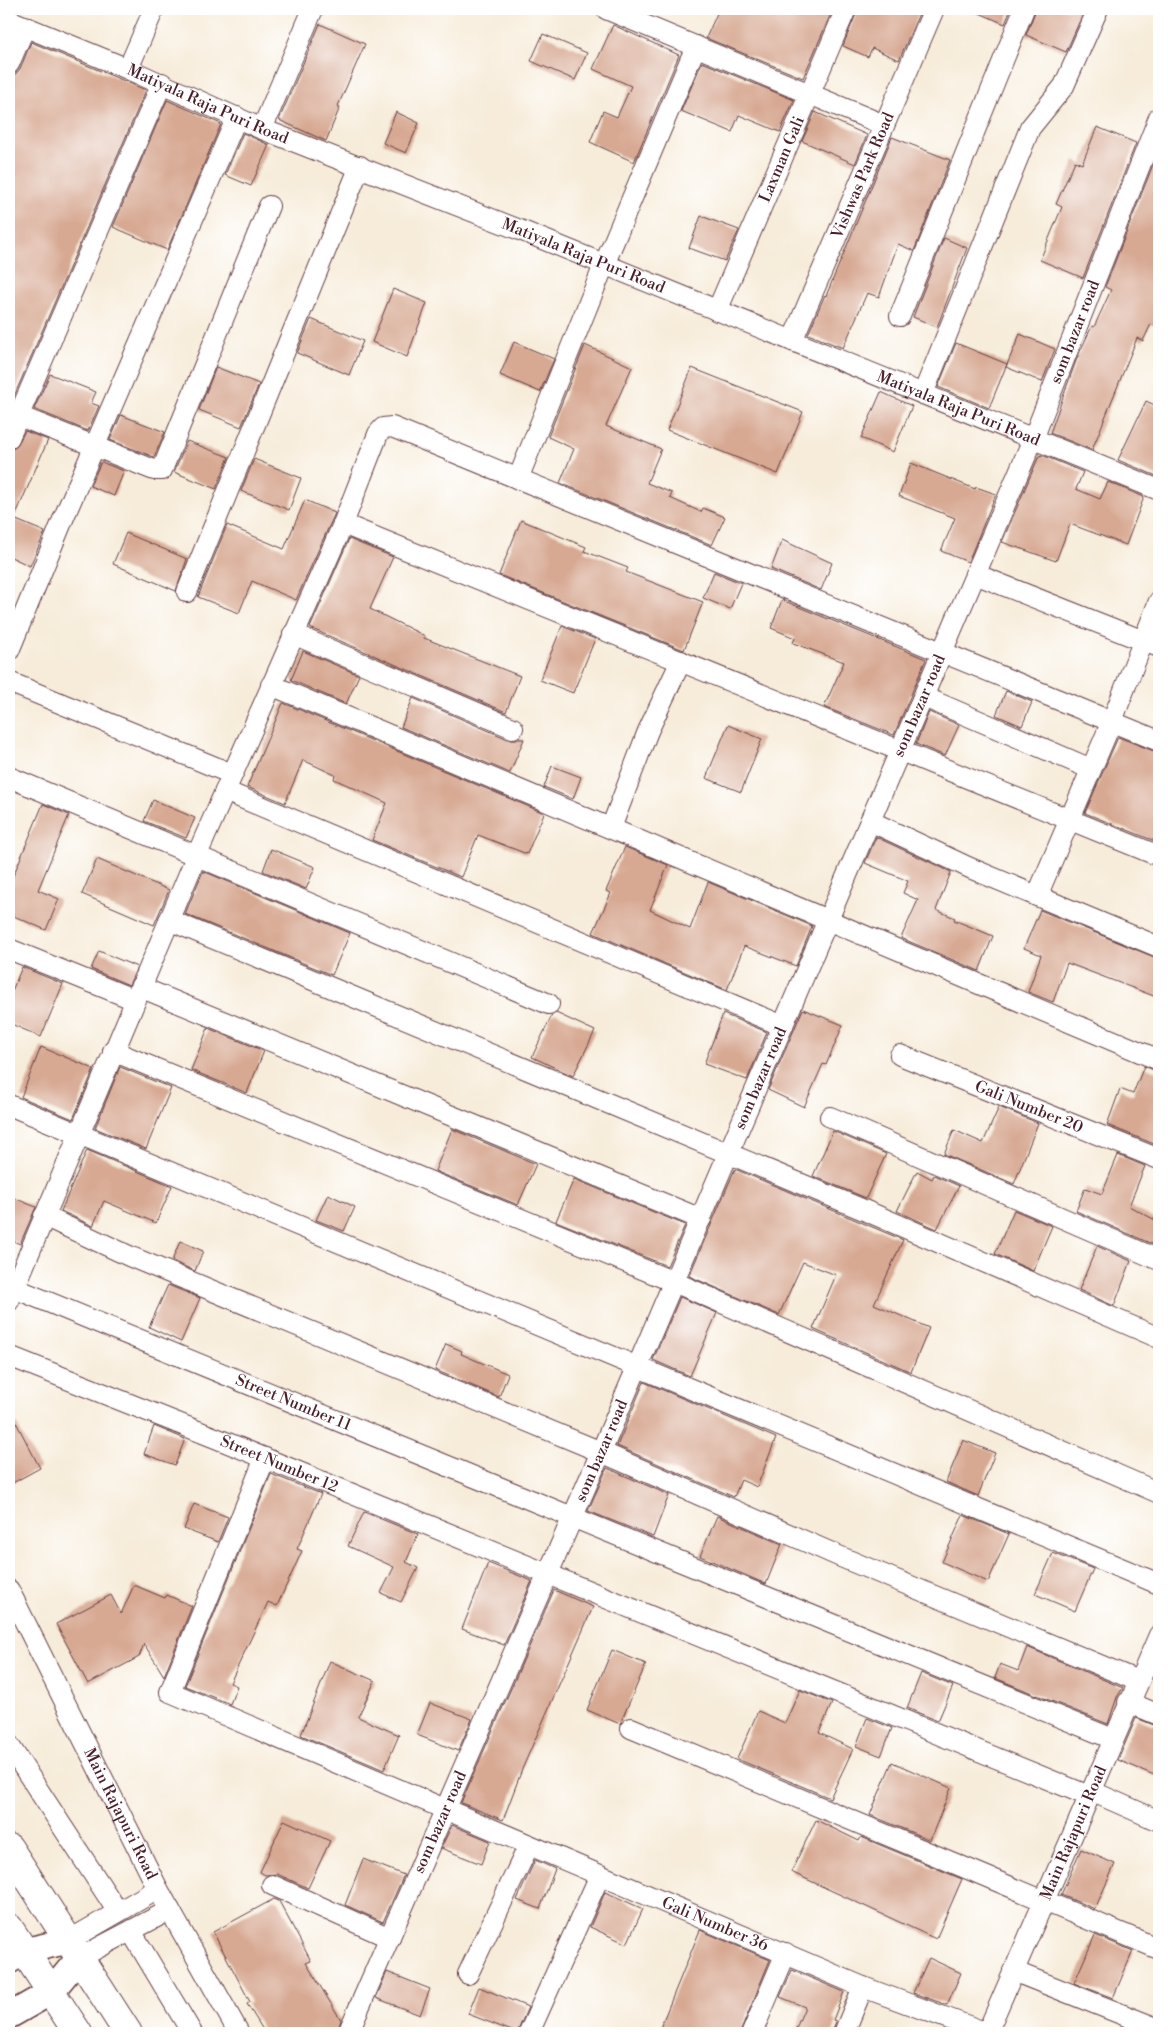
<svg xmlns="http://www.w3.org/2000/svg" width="1168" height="2042" viewBox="0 0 1168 2042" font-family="'Libre Bodoni',serif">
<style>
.building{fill:#d7a892}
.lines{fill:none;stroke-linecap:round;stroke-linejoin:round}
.minor-casing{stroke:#643e45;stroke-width:22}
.tertiary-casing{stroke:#643e45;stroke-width:28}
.secondary-casing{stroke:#643e45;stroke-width:30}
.minor{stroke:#fff;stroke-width:20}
.tertiary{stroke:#fff;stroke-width:25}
.secondary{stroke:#fff;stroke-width:28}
.labels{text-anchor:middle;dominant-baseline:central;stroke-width:5;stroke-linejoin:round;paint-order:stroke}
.street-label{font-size:16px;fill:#4a1f2b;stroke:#fff}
</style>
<rect width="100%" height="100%" fill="#fff"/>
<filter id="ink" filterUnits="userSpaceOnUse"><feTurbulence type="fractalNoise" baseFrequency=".02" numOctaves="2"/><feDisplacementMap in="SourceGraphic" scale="10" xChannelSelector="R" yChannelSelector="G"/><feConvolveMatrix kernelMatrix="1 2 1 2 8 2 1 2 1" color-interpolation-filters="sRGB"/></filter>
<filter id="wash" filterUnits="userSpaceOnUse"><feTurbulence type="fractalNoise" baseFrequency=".0096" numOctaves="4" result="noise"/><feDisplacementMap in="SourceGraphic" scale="20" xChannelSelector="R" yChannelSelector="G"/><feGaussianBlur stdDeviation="1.12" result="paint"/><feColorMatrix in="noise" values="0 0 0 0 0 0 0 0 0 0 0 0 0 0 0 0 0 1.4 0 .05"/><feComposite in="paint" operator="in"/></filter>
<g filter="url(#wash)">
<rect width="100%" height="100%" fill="#f7ecda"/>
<g id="blocks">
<path class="building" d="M 719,9 L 833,9 L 803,78 L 706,38 Z
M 858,9 L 921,9 L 899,60 L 872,48 L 868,57 L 843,46 Z
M 970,9 L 1011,9 L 1005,24 Z
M 1036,9 L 1085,9 L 1066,52 L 1026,35 Z
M 320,24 L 365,44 L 338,106 L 340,107 L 326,141 L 279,120 Z
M 613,25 L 679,55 L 634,162 L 590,142 L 603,111 L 617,117 L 631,86 L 593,69 Z
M 543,34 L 587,53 L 575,80 L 531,61 Z
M 31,42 L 146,90 L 12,401 L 9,400 L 9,76 L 16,74 L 20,69 Z
M 702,62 L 794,100 L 780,132 L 739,115 L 732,132 L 681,111 Z
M 167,100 L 221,124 L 167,250 L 113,227 Z
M 396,112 L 419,123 L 406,153 L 383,143 Z
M 815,112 L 867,135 L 855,164 L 802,141 Z
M 1097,127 L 1136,143 L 1083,278 L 1040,260 L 1062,207 L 1056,204 L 1075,161 L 1082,164 Z
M 243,133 L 269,145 L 251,186 L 225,175 Z
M 892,137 L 950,160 L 914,251 L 898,244 L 879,297 L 867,293 L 843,348 L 808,334 L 825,295 L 826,296 Z
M 1158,152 L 1159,328 L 1151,324 L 1143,341 L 1137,338 L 1092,450 L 1050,433 L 1077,358 L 1092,326 L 1094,327 L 1111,290 L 1105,287 Z
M 701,216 L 739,230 L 725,261 L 689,248 Z
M 944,238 L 967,248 L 937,327 L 913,317 Z
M 393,289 L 427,303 L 407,357 L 372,342 Z
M 311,319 L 363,341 L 349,375 L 297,353 Z
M 1020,334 L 1055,349 L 1042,382 L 1006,367 Z
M 514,342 L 554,359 L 540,392 L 500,375 Z
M 956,343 L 1007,364 L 989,408 L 938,387 Z
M 585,345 L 632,367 L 606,426 L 661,449 L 647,483 L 672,493 L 670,498 L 701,512 L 703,508 L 725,517 L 712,545 L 560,483 L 574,449 L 548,437 Z
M 216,367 L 259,384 L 241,427 L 199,410 Z
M 692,368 L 803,412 L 778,474 L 667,430 Z
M 50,374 L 96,392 L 91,403 L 99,406 L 88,431 L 34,409 Z
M 881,392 L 912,406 L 893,452 L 861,438 Z
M 1146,401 L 1159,407 L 1159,477 L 1118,460 Z
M 121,415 L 165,432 L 154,457 L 110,440 Z
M 25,431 L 48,440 L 14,519 L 45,532 L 30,566 L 9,556 L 9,450 L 16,447 Z
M 187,441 L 229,457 L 216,489 L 174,472 Z
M 1042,455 L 1083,472 L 1076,489 L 1100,499 L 1108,482 L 1144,497 L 1126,545 L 1070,524 L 1056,561 L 1002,542 L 1039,456 Z
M 254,459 L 301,478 L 289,510 L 241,491 Z
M 101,462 L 124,471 L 114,496 L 90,486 Z
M 911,463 L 975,489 L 976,487 L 996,494 L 968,562 L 941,551 L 955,518 L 899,496 Z
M 305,500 L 335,513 L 296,600 L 252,581 L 239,613 L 198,597 L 227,525 L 284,549 Z
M 521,520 L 586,547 L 584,551 L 628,568 L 626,572 L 703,602 L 684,650 L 499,575 Z
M 126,533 L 187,559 L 176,591 L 113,564 Z
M 349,539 L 393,557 L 370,609 L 425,636 L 424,638 L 520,676 L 506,712 L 310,628 Z
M 782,540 L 832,563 L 821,590 L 771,569 Z
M 714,572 L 741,583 L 730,609 L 703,598 Z
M 782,600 L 926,659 L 894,735 L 824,707 L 844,662 L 793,643 L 795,638 L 771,628 Z
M 562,626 L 595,639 L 573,693 L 540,680 Z
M 303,651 L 359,675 L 346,704 L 291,680 Z
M 1006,691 L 1032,702 L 1022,726 L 996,715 Z
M 413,698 L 508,739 L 524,739 L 510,773 L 401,727 Z
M 283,703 L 544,813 L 527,854 L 478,835 L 461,877 L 372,840 L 387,803 L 334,779 L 335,775 L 303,760 L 285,803 L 247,787 Z
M 929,712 L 959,725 L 945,756 L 916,744 Z
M 728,725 L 762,739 L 741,792 L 706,778 Z
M 1118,737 L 1159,753 L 1159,830 L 1155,841 L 1085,813 Z
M 552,766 L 581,777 L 573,799 L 544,787 Z
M 153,800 L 195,818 L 186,838 L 144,821 Z
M 43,804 L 69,815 L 38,890 L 59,899 L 46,930 L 9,914 L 9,886 Z
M 876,837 L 951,872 L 936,910 L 955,918 L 954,920 L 993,936 L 979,971 L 901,938 L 918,900 L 903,893 L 908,881 L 865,863 Z
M 625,847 L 668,865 L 650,910 L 690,929 L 708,882 L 812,926 L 796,966 L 744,946 L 727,990 L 593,933 L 611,893 L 606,891 Z
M 271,849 L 315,867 L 306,889 L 263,871 Z
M 97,859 L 169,890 L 154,925 L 82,894 Z
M 203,871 L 350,933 L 332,975 L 185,914 Z
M 1040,910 L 1159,959 L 1159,998 L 1067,963 L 1053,1002 L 1028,992 L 1041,955 L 1024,948 Z
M 99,951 L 137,967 L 129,985 L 91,969 Z
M 22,967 L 63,984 L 41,1037 L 9,1023 L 9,998 Z
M 803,1009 L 843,1025 L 826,1065 L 823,1064 L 804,1107 L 768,1090 Z
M 556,1013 L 595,1031 L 573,1076 L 532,1057 L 552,1015 Z
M 723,1014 L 767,1032 L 747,1080 L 704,1064 Z
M 208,1028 L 264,1051 L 247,1093 L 191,1070 Z
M 41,1047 L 94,1069 L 73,1119 L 21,1097 Z
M 1144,1066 L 1159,1072 L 1159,1146 L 1107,1125 L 1120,1089 L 1133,1094 Z
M 120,1067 L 171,1088 L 146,1149 L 95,1128 Z
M 999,1107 L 1038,1123 L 1014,1184 L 944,1154 L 954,1130 L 983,1143 Z
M 452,1129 L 536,1164 L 518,1205 L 435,1171 Z
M 833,1131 L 886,1154 L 866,1198 L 813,1176 Z
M 87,1150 L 172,1186 L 156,1223 L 104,1201 L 93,1226 L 61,1211 Z
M 1118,1155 L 1145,1166 L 1129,1206 L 1159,1222 L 1159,1247 L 1076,1211 L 1085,1188 L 1102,1194 Z
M 735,1169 L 903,1240 L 874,1304 L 929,1328 L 911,1372 L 813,1329 L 836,1275 L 803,1262 L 779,1315 L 689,1276 Z
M 917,1171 L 932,1179 L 934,1175 L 959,1186 L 937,1229 L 897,1211 Z
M 574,1179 L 685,1225 L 667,1266 L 556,1221 Z
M 328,1194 L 355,1207 L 344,1231 L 316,1220 Z
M 9,1196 L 36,1207 L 20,1244 L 9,1239 Z
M 1014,1210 L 1052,1226 L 1033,1271 L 995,1254 Z
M 180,1241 L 203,1251 L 195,1271 L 172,1261 Z
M 1097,1246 L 1131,1261 L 1114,1306 L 1079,1290 Z
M 168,1285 L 200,1298 L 181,1342 L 149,1327 Z
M 680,1297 L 717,1313 L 690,1376 L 653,1360 Z
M 446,1344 L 462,1351 L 461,1354 L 508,1374 L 499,1397 L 435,1370 Z
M 644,1382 L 776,1438 L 757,1487 L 741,1480 L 734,1497 L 617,1446 Z
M 9,1409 L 40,1468 L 9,1485 Z
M 154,1426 L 185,1439 L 175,1465 L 144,1454 Z
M 963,1440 L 995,1453 L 978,1496 L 946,1482 Z
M 607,1468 L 669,1495 L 653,1537 L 588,1511 Z
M 271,1474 L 321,1494 L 297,1549 L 302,1551 L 277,1606 L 268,1602 L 230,1683 L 237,1686 L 230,1704 L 185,1686 Z
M 194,1504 L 228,1517 L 218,1542 L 184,1529 Z
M 364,1512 L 418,1534 L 406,1562 L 418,1568 L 401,1602 L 381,1593 L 394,1567 L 348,1546 Z
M 963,1515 L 1009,1534 L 988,1582 L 942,1562 Z
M 717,1516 L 782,1544 L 766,1584 L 700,1556 Z
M 1053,1553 L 1093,1569 L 1075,1611 L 1035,1594 Z
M 488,1563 L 532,1581 L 504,1645 L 462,1629 Z
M 134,1585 L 165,1598 L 167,1595 L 192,1606 L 164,1676 L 144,1644 L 139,1657 L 88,1684 L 56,1624 L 111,1595 L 121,1614 Z
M 554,1590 L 593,1607 L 523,1767 L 503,1820 L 461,1803 Z
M 1027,1647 L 1123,1688 L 1117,1697 L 1108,1724 L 995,1678 L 1000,1664 L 1018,1671 Z
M 612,1650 L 646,1664 L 620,1724 L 587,1710 Z
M 330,1661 L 375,1681 L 358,1717 L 399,1735 L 384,1770 L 301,1735 Z
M 921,1673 L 953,1686 L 938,1721 L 907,1708 Z
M 800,1690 L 832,1703 L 819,1733 L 853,1749 L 830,1798 L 737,1759 L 758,1711 L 785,1723 Z
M 430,1703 L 472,1719 L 458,1751 L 417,1735 Z
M 867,1718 L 892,1728 L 881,1756 L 856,1746 Z
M 1136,1718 L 1159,1727 L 1159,1777 L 1118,1760 Z
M 892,1762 L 951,1788 L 930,1840 L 870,1815 Z
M 284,1820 L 330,1841 L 308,1888 L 277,1874 L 265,1875 L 260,1872 Z
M 816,1820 L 859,1841 L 861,1837 L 962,1879 L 936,1939 L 791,1872 Z
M 452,1825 L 490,1841 L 481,1864 L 441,1848 Z
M 1081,1849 L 1115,1864 L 1095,1909 L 1061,1895 Z
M 363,1859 L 404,1875 L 383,1922 L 345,1905 Z
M 535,1860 L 555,1869 L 540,1909 L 517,1900 Z
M 605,1892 L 643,1909 L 627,1944 L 590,1927 Z
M 274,1899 L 279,1901 L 311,1961 L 306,1963 L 341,2020 L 337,2031 L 333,2033 L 265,2033 L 247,2004 L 250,2002 L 213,1932 Z
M 700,1930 L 770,1960 L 740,2033 L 658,2033 Z
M 1095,1935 L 1133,1951 L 1113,1998 L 1074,1983 Z
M 929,1958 L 961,1973 L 947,2005 L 913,1993 Z
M 792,1970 L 844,1992 L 833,2020 L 836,2021 L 832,2033 L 794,2033 L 805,2007 L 780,1997 Z
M 387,1972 L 430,1989 L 420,2015 L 376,1998 Z
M 479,1987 L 528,2007 L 517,2033 L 468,2014 Z"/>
</g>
</g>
<g filter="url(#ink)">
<use href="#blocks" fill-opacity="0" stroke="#643e45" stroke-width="1"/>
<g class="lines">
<g class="minor-casing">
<g id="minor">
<path d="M 606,9 L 884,125"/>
<path id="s1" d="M 9,20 L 128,69 L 262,129 L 525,232 L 1159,490"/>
<path d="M 9,64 L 25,27"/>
<path d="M 128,69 L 154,9"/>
<path d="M 262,129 L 313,9"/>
<path id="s2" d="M 717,311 L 846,9"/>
<path d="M 900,316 L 1024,9"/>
<path id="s3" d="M 792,341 L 934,9"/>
<path d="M 923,394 L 1030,128 L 1064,86 L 1098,9"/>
<path d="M 9,412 L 154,470 L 162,470 L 269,206"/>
<path d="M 9,438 L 162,83"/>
<path d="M 518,479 L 604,265 L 696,46"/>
<path d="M 343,524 L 1159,856"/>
<path d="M 975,574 L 1159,647"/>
<path d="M 187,592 L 360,166"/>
<path d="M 293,634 L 513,728"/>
<path d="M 9,651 L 64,517 L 237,117"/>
<path d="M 9,682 L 232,774"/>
<path d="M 271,685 L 1159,1060"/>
<path d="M 924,697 L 1091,769"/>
<path d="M 9,777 L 549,1004"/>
<path d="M 225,791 L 783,1026"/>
<path d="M 870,821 L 970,868 L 1159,947"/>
<path d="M 611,828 L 648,731 L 681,661"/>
<path d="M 1037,896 L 1112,721 L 1159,601"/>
<path d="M 169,920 L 871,1213 L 1159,1338"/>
<path d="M 9,949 L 135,1000"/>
<path d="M 140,987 L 701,1219"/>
<path d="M 113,1051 L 674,1282 L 1159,1493"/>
<path id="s4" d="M 900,1055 L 1159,1159"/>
<path d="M 9,1105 L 1159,1584"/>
<path d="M 830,1117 L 1159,1260"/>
<path d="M 44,1216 L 129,1256 L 601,1452 L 841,1557 L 1138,1681"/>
<path id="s5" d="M 14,1288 L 1113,1739"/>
<path d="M 9,1301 L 196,857 L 343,524 L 378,434 L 383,428 L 392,427 L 1159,741"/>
<path id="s6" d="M 9,1356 L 228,1443 L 1089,1796"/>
<path id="s7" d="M 265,1458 L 170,1692 L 863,1987 L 987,2033"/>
<path id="s8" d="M 9,1590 L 158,1889 L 239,2033"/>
<path d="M 1128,1702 L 1159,1715"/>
<path d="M 631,1728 L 1159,1949"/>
<path d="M 9,1745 L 118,1912"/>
<path d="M 1091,1791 L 1159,1821"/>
<path d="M 272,1885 L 390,1938"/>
<path d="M 131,1931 L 192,2033"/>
<path d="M 68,1941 L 158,1889"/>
<path d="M 79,1958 L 170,1910"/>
<path d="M 1013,1971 L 1159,2029"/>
<path d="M 468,1974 L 529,1845"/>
<path id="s9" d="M 348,2033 L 601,1452 L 1033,439 L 1159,117"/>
<path d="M 529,2033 L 600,1875"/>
<path d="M 752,2033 L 786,1953"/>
<path d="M 844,2033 L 863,1987"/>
<path id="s10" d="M 987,2033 L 1159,1635"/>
</g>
</g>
<g class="tertiary-casing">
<path id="tertiary" d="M 9,1961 L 24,1951 L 68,1941
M 9,2016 L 51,1992 L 79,1958"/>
</g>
<g class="secondary-casing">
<path id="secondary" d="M 9,1848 L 128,2033
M 9,1928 L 78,2033"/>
</g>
<use href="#minor" class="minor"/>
<use href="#tertiary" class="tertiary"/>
<use href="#secondary" class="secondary"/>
</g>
</g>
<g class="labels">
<g class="street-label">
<text stroke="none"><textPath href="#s1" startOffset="216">Matiyala Raja Puri Road</textPath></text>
<text stroke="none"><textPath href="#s2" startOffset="165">Laxman Gali</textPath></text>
<text stroke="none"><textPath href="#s3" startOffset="180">Vishwas Park Road</textPath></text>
<text stroke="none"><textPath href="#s1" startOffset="621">Matiyala Raja Puri Road</textPath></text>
<text stroke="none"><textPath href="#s9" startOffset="1850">som bazar road</textPath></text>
<text stroke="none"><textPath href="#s1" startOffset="1026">Matiyala Raja Puri Road</textPath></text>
<text stroke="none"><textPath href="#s9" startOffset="1445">som bazar road</textPath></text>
<text stroke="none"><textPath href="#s9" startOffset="1040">som bazar road</textPath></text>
<text stroke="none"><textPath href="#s4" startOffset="139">Gali Number 20</textPath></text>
<text stroke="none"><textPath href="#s5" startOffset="302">Street Number 11</textPath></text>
<text stroke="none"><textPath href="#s9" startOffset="635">som bazar road</textPath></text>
<text stroke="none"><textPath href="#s6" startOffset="291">Street Number 12</textPath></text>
<text stroke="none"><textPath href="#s8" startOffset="250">Main Rajapuri Road</textPath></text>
<text stroke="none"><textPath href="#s9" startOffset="230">som bazar road</textPath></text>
<text stroke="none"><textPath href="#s10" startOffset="218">Main Rajapuri Road</textPath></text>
<text stroke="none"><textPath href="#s7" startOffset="845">Gali Number 36</textPath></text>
</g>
</g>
<rect width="1168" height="2042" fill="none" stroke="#fff" stroke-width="30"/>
</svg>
